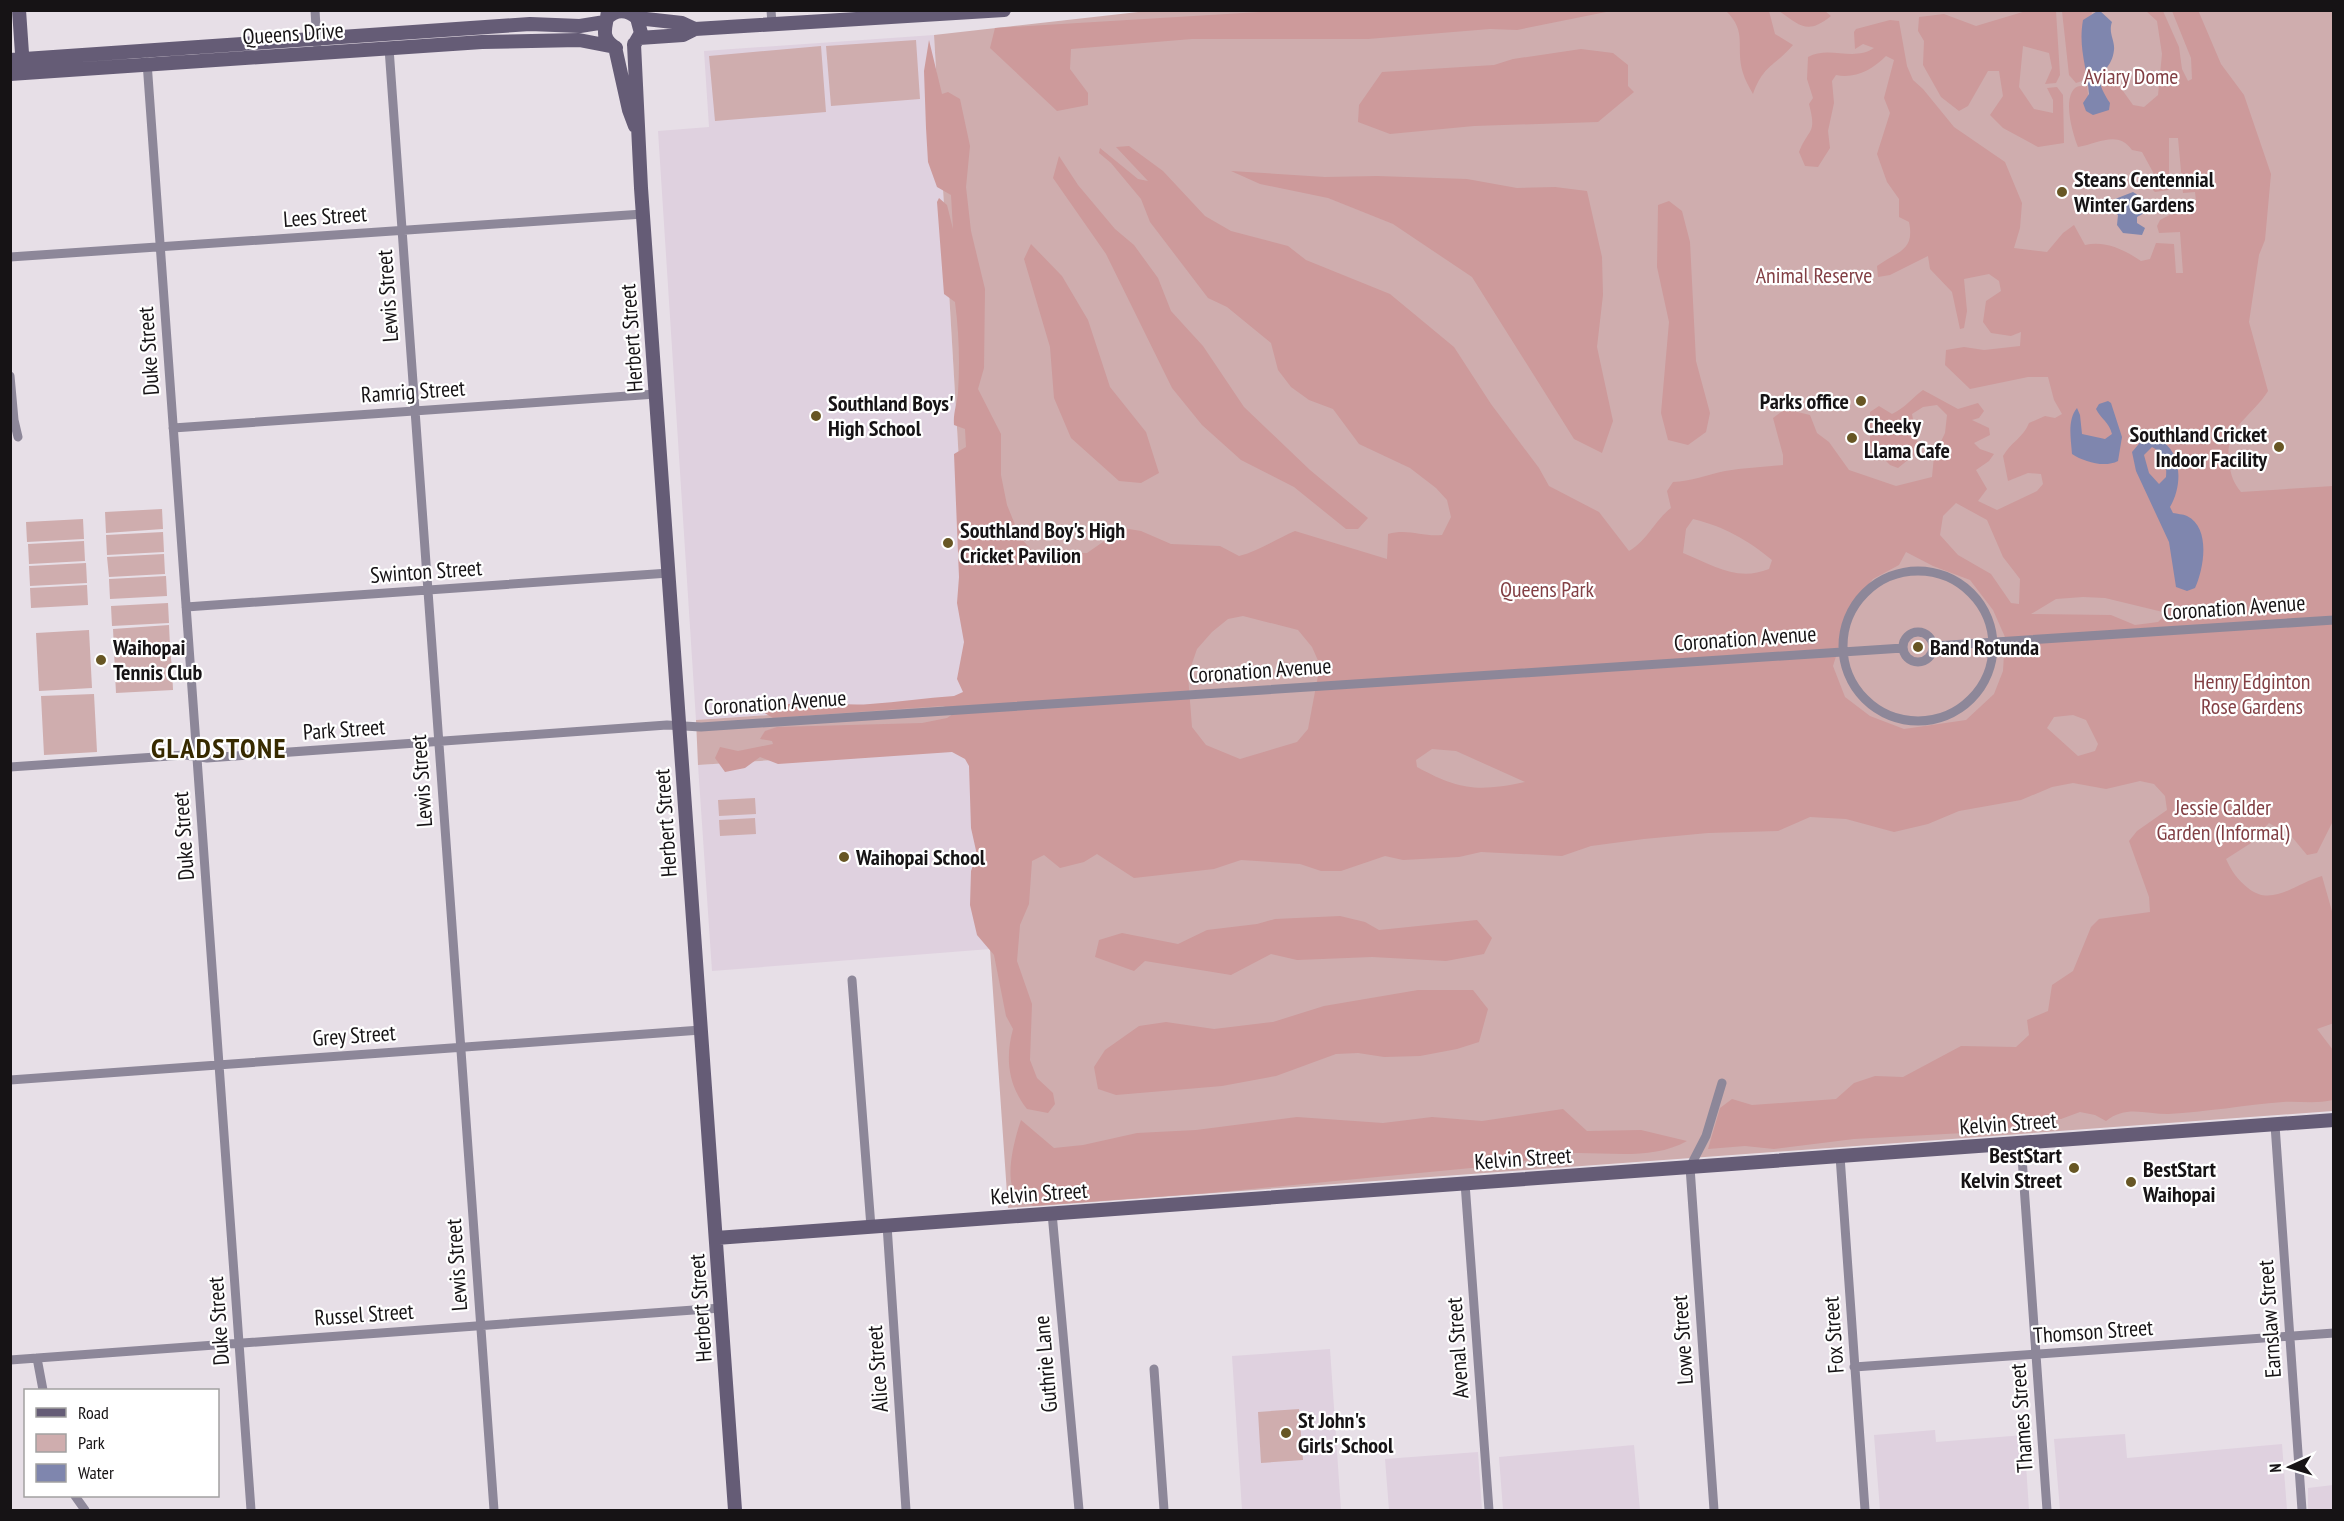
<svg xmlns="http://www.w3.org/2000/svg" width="2344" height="1521" viewBox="0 0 2344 1521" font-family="'PT Sans Narrow',sans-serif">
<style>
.built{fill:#dfd1df}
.green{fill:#cfadae}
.forest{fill:#cd9a9b;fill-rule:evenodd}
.water{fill:#7f86ae;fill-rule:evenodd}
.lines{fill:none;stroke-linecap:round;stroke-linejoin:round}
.street{stroke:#8d8799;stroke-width:9}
.secondary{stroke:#655c76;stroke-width:14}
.poi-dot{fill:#675624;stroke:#fff;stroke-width:2}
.labels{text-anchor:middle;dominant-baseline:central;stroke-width:4.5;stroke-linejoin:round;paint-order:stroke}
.street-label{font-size:22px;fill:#161315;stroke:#fff}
.park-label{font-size:22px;fill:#823f44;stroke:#fff}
.poi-label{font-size:22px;font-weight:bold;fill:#161315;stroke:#fff;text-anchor:start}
.district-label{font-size:28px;font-weight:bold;letter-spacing:1.5px;fill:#372a00;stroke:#fff}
</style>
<rect width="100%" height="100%" fill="#e7dfe7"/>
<path class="built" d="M 934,35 L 973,701 L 696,720 L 658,131 L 709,127 L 704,51 Z
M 976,747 L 990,949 L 712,971 L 698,765 Z
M 1330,1349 L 1341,1510 L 1242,1510 L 1232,1356 Z
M 1935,1430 L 1936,1442 L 2024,1435 L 2029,1510 L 1880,1510 L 1874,1435 Z
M 2125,1434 L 2127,1458 L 2282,1444 L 2287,1510 L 2060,1510 L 2054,1439 Z
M 1634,1445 L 1640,1510 L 1503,1510 L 1499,1457 Z
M 1478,1452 L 1482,1510 L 1389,1510 L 1385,1459 Z
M 2333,1485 L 2333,1510 L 2308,1510 L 2308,1488 Z"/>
<path class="green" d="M 1156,10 L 2333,11 L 2333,1111 L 1008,1208 L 976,747 L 698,765 L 696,720 L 973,701 L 934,35 Z
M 916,40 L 920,99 L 831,106 L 826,46 Z
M 821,46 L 826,112 L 715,121 L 709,56 Z
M 162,509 L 163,529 L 106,533 L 105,512 Z
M 83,519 L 84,539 L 27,542 L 26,522 Z
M 163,532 L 164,552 L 107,555 L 106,535 Z
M 84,541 L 85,561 L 29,564 L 28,544 Z
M 164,554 L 165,574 L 109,577 L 107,557 Z
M 86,563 L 87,583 L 30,586 L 29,566 Z
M 166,576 L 167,596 L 110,599 L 109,579 Z
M 87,585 L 88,605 L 31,608 L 30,588 Z
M 168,603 L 169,623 L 112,626 L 111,606 Z
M 169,625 L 170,646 L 114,649 L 113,629 Z
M 89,630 L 92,688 L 39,691 L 36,633 Z
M 170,648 L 172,668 L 115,671 L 114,651 Z
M 172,669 L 173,690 L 116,693 L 115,673 Z
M 94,694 L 97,752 L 44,755 L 41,696 Z
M 755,798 L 756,814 L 719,816 L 718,800 Z
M 755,818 L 756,834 L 720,836 L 719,820 Z
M 1299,1409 L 1303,1460 L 1261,1463 L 1258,1412 Z"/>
<path class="forest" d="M 2198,10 L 2221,64 L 2244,95 L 2271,174 L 2265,240 L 2259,255 L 2249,322 L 2268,391 C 2251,418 2224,427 2229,462 C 2231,476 2233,482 2241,492 L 2333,486 L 2334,819 L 2317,853 L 2307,855 L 2292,837 L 2269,823 L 2251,843 L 2226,859 C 2232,872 2237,879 2248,888 C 2272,908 2296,883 2322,876 L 2333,915 L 2334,1023 L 2317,1029 L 2333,1050 L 2333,1100 C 2316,1104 2300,1101 2283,1102 C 2245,1105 2206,1112 2168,1114 C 2145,1114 2126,1105 2106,1121 L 2095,1115 L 2080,1112 L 2061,1119 L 2030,1121 L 2000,1131 L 1854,1139 L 1774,1149 L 1745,1146 L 1708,1149 L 1720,1108 L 1732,1099 L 1752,1105 L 1836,1099 L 1854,1083 L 1875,1076 L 1903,1077 L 1961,1046 L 2016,1047 L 2029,1035 L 2027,1020 L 2048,1011 L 2052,985 L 2073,971 L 2091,927 L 2099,919 L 2150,912 L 2149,897 L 2129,841 L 2137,831 L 2167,810 L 2165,796 L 2154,784 L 2140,781 L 2106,789 L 2073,783 L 2052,787 L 2021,800 L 1959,811 L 1928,824 L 1894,832 L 1846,819 L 1810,817 L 1778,831 L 1708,833 L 1644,839 L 1591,846 L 1562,856 L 1481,852 L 1459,857 L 1403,860 L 1385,856 L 1341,871 L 1321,871 L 1300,864 L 1241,860 L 1214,869 L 1134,878 L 1097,854 L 1084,862 L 1060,868 L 1044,855 L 1032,861 L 1029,904 L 1020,925 L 1017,961 L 1032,1004 L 1030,1060 L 1037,1078 L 1053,1093 L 1055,1104 L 1048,1113 L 1027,1109 C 1008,1085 1005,1058 1013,1029 L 1006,1016 L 994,955 L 977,935 L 970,905 L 971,871 L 977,855 L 971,828 L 969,766 L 965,759 L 952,752 L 778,764 L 760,757 L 745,768 L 725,772 L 715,758 L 720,747 L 738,751 L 773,744 L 772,741 L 760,739 L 765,731 L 777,727 L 922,723 L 947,718 L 956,712 L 943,706 L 773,718 L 763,712 C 795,695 836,707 870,704 C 898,702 926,698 954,696 L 963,692 L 957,679 L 964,642 L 957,603 L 959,577 L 954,454 L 966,447 L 965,429 L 954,425 C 953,413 957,404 958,393 C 960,362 959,333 955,302 L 944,294 L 937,202 L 939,198 L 947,205 L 953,229 L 951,195 L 937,187 L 928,162 L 926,128 L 924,71 L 929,40 L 942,94 L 948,92 L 960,99 L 970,146 L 966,187 L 971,231 L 985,289 L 984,368 L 978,389 L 1001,434 L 1001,475 L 1007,505 L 1020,537 L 1033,552 L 1087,553 L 1123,528 L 1141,531 L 1171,544 L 1220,546 L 1239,556 C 1259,551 1276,539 1295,531 L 1387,559 L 1388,534 C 1408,528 1422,537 1442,535 L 1451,517 L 1447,500 L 1436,488 L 1410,468 L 1359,444 L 1333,409 L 1309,400 L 1291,387 L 1278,370 L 1271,343 L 1227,307 L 1208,298 L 1150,222 L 1141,199 L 1111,163 L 1099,153 L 1100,148 L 1138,179 L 1148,181 L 1116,147 L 1129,146 L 1163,171 L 1205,216 L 1231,231 L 1288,246 L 1306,260 L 1390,294 L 1454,347 L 1491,404 L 1539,468 L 1549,486 L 1599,512 L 1629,551 C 1647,541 1655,520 1671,508 L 1667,491 L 1673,482 C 1691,481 1707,475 1725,471 C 1744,468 1763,467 1783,465 L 1783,455 L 1773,418 L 1785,409 L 1810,415 L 1817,433 L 1829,442 L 1849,470 L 1896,486 L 1932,477 L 1934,456 L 1945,433 L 1947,415 L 1937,405 L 1923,407 L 1912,414 L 1919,451 L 1898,468 L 1890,465 L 1870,445 L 1870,412 L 1879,406 L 1892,414 C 1905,408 1912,398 1923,390 L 1958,409 L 1978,403 L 1984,411 L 1979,418 L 1972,420 L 1989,428 L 1990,435 L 1974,443 L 1980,449 L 1994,454 L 1989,461 L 1976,470 L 1987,489 L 1978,501 L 1997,510 L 2037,491 L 2043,484 L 2041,474 L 2028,473 L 2008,481 L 2003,456 C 2011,442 2023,438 2029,423 L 2045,416 L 2055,418 L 2062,414 L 2054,400 L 2048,377 L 2028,377 L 1970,389 L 1945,365 L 1946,350 L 1964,347 L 1984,350 L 2020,346 L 2021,332 L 2011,336 L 1991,333 L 1983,322 L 1986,301 L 2001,291 L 1999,281 L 1989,274 L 1964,279 L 1967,311 L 1964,328 L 1960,329 L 1952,292 L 1930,269 L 1928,256 L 1890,275 L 1878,277 L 1877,266 C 1898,251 1915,251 1909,222 L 1899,217 L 1899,199 L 1887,182 L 1877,154 L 1890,113 L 1884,98 L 1894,60 L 1886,56 C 1872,70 1855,79 1836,75 L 1832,81 L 1834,103 L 1828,131 L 1830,148 L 1818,167 L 1805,166 L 1799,152 C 1809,127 1817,135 1809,104 L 1813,98 L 1807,79 L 1808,57 C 1829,45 1853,62 1874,48 L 1863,44 L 1855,49 L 1854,32 L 1856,29 L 1890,20 L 1899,21 L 1907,66 L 1913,80 L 1923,89 L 1954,127 L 2005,162 L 2022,203 L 2020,228 L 2014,248 L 2047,252 L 2063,233 L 2074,225 L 2085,245 C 2105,240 2125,250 2141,261 L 2150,259 L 2156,243 L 2174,244 L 2176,273 L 2183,273 L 2180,232 L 2159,233 L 2157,226 L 2160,220 L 2196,201 L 2195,192 L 2183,193 L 2178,138 L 2169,138 L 2169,190 L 2155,192 L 2152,189 L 2154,174 L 2142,152 L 2132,150 C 2118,130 2099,143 2078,147 C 2073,134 2063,102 2074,89 C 2077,85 2083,86 2087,86 L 2089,101 C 2098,88 2102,82 2118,84 L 2133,105 L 2144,107 L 2158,95 L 2162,54 L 2157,21 L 2146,11 L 2163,11 L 2179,47 L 2182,69 L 2188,81 L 2192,79 L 2191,58 L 2172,11 ZM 1956,503 L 1987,520 L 2003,557 L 2020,579 L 2019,604 L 2011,603 L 1991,574 L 1958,555 L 1940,535 L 1943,516 ZM 1693,519 C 1725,527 1746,539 1772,560 L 1769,569 C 1737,582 1713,565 1683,553 L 1686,529 ZM 1906,552 L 1933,566 L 1970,580 L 1993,610 L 2005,637 L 2003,671 L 1994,694 L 1966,720 L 1904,729 L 1870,716 L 1845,697 L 1833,666 L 1852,604 L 1873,579 L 1899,565 ZM 2083,597 L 2105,598 L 2167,613 L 2158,622 L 2135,625 L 2111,615 L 2031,614 L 2056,599 ZM 1243,616 L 1298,630 L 1312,647 L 1320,665 L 1308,729 L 1297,742 L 1240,759 L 1206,745 L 1192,727 L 1188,675 L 1197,649 L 1212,632 L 1228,619 ZM 2073,715 L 2086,720 L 2098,744 L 2095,751 L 2078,756 L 2047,728 L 2054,717 ZM 1432,749 L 1456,751 L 1525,782 C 1478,792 1459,790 1417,767 L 1416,760 Z
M 1277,11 L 1277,10 L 1611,11 L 1517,30 L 1490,29 L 1368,39 L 1192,39 L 1071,49 L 1070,69 L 1088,93 L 1088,105 L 1057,111 L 990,48 L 995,28 Z
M 1726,11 L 1769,11 L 1775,34 L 1793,45 C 1775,66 1763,65 1753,94 C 1749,87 1745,80 1743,73 C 1735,47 1748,32 1726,11 Z
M 1779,11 L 1825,11 L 1831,16 C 1807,35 1801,26 1779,11 Z
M 2026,11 L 2056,11 L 2060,75 L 2056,83 L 2045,84 L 2052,68 L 2049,53 L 2023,46 L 2019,87 L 2034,109 L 2053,113 L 2053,100 L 2047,88 L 2057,87 L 2063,95 L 2064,143 L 2038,147 L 2003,128 L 1990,115 L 2003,96 L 1999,71 L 1988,71 L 1968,106 L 1959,111 L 1941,97 L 1923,65 L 1924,41 L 1918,31 L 1919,17 L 1944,14 L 1976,26 Z
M 2062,11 L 2092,11 L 2086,56 L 2088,79 L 2076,83 L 2069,75 Z
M 1581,49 L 1613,53 L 1628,65 L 1628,86 L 1634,92 L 1598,122 L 1474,126 L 1390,134 L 1358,122 L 1359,105 L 1382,72 L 1494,65 L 1513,59 Z
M 1059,156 L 1078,185 L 1115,229 L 1134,245 L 1158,278 L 1171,311 L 1203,346 L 1244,407 L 1310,470 L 1368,518 L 1358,529 L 1346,529 L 1294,487 L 1241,460 L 1202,425 L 1172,388 L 1106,254 L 1053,178 Z
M 1231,171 L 1325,177 L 1377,176 L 1467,179 L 1517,188 L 1555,187 L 1587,191 L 1602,257 L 1603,295 L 1597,347 L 1613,421 L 1602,453 L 1574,439 L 1472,277 L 1393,224 L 1328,198 L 1260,184 Z
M 1669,201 L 1682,211 L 1690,242 L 1696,361 L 1710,413 L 1706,432 L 1688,445 L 1668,440 L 1661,413 L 1669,322 L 1657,267 L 1658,205 Z
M 1031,244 L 1062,276 L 1088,320 L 1110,387 L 1146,432 L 1159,473 L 1141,483 L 1119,481 L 1071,438 L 1054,398 L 1050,347 L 1024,259 Z
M 1340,916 L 1365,922 L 1379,930 L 1477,920 L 1492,938 L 1484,954 L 1446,961 L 1372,957 L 1297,960 L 1271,954 L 1231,975 L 1145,961 L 1134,971 L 1095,957 L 1099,940 L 1122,933 L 1178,944 L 1207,930 L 1257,924 L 1275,919 Z
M 1418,990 L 1473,990 L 1488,1009 L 1479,1042 L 1457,1049 L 1420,1056 L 1384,1057 L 1358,1053 L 1336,1054 L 1276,1076 L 1222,1086 L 1116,1095 L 1098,1089 L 1094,1067 L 1105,1050 L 1139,1026 L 1166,1022 L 1214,1029 L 1273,1022 L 1324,1006 Z
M 1563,1109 L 1587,1131 L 1641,1130 L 1687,1141 C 1646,1164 1593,1148 1549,1155 C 1537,1157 1525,1161 1513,1164 L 1209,1193 L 1033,1206 C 1028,1203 1021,1200 1017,1195 C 1003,1181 1015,1137 1021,1120 L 1054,1148 L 1083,1145 L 1137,1133 L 1196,1130 L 1297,1117 L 1383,1123 L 1432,1117 L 1482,1121 Z"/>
<path class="water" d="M 2099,10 L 2112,22 C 2108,33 2115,40 2114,50 C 2111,77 2087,68 2110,103 L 2109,110 L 2093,115 L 2086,111 L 2083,103 L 2089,94 C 2087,67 2078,48 2083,20 Z
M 2133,192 L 2144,199 L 2146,212 L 2137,217 L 2137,223 L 2145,228 L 2142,235 L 2123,233 L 2117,225 L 2118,215 L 2113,210 L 2115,199 Z
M 2108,401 L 2111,403 L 2122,437 L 2118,461 C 2105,468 2084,462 2072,454 C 2071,439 2067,420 2077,408 L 2080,415 L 2082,434 L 2105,439 L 2112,434 C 2109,422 2101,419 2096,409 L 2099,404 Z
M 2153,437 C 2182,446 2184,483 2170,507 L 2173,513 C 2177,514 2183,514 2187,516 C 2211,528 2204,568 2195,588 L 2187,591 L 2176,587 L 2169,542 L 2136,471 L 2132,452 L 2143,439 ZM 2152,447 C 2165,454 2167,463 2166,477 L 2159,484 L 2149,473 L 2144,455 Z"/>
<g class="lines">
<path class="street" d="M 315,10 L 317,44
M 771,10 L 772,24
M 389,48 L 494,1510
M 147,62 L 251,1510
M 10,257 L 643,214
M 10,376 L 14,420 L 18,437
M 173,428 L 656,394
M1843 646a75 75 0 1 1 150 0a75 75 0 1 1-150 0Z
M 186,607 L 669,573
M1903 647a15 15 0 1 1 30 0a15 15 0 1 1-30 0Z
M 1934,646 L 2334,620
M 10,767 L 185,755 L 207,758 L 667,725 L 701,727 L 1903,648
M 852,980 L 871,1227
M 10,1080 L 701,1030
M 2275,1125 L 2302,1510
M 2021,1143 L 2047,1510
M 1840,1156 L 1865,1510
M 1465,1183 L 1489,1510
M 1052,1213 L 1079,1510
M 887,1225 L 906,1510
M 37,1358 L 43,1390
M 10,1360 L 721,1308
M 1854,1367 L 2334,1333
M 1154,1369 L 1164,1510
M 75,1496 L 85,1510
M 1714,1510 L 1690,1167 L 1706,1136 L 1722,1083"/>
<path class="secondary" d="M 19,10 L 23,68
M 608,10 C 607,26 598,37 616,48
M 607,18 C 616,9 627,9 637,18 L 641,33 L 634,45
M 637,18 L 682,23 L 695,29
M 639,38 L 683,35 L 695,29 L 1004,10
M 634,44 L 641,188 L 735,1510
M 10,60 L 530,24 L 580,26 L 605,22
M 10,74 L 482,42 L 579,40 L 615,47 L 629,110 L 635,126
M 716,1238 L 2334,1120"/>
</g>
<g class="poi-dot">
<circle cx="2062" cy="192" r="6"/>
<circle cx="1861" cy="401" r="6"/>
<circle cx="816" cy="416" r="6"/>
<circle cx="1852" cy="438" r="6"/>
<circle cx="2279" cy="447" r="6"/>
<circle cx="948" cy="543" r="6"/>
<circle cx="1918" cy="647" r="6"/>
<circle cx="101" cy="660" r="6"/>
<circle cx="844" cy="857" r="6"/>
<circle cx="2074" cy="1168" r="6"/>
<circle cx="2131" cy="1182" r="6"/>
<circle cx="1286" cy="1433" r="6"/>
</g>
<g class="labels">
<g class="street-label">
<text transform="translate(293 33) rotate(-4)">Queens Drive</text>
<text transform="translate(325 216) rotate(-4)">Lees Street</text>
<text transform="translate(387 296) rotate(-94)">Lewis Street</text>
<text transform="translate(631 338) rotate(-94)">Herbert Street</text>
<text transform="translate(148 351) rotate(-94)">Duke Street</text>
<text transform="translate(413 391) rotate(-4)">Ramrig Street</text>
<text transform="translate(426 571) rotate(-4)">Swinton Street</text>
<text transform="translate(2234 607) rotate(-4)">Coronation Avenue</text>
<text transform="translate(1745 638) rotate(-4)">Coronation Avenue</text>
<text transform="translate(1260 670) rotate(-4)">Coronation Avenue</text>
<text transform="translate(775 702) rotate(-4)">Coronation Avenue</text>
<text transform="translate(344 729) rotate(-4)">Park Street</text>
<text transform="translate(421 781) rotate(-94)">Lewis Street</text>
<text transform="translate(665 823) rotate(-94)">Herbert Street</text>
<text transform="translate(183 836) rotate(-94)">Duke Street</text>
<text transform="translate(354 1035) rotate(-4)">Grey Street</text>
<text transform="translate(2008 1123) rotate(-4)">Kelvin Street</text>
<text transform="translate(1523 1158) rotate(-4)">Kelvin Street</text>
<text transform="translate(1039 1193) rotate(-4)">Kelvin Street</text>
<text transform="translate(456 1265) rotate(-94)">Lewis Street</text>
<text transform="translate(700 1308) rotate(-94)">Herbert Street</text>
<text transform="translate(364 1314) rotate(-4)">Russel Street</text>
<text transform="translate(2269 1319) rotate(-94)">Earnslaw Street</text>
<text transform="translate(218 1321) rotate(-94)">Duke Street</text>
<text transform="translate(2093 1331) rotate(-4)">Thomson Street</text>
<text transform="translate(1833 1335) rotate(-94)">Fox Street</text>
<text transform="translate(1682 1340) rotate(-94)">Lowe Street</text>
<text transform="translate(1457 1348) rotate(-94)">Avenal Street</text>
<text transform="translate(1045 1364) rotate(-95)">Guthrie Lane</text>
<text transform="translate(877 1369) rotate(-94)">Alice Street</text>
<text transform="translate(2021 1418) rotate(-94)">Thames Street</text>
</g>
<g class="park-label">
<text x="2131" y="76">Aviary Dome</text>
<text x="1814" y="275">Animal Reserve</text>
<text x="1547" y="589">Queens Park</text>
<text x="2252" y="681">Henry Edginton<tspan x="2252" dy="25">Rose Gardens</tspan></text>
<text x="2223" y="807">Jessie Calder<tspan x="2223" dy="25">Garden (Informal)</tspan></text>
</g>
<g class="poi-label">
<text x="2074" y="179">Steans Centennial<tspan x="2074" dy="25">Winter Gardens</tspan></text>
<text x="1849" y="401" text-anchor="end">Parks office</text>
<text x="828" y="403">Southland Boys'<tspan x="828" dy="25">High School</tspan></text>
<text x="1864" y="425">Cheeky<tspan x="1864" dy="25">Llama Cafe</tspan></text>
<text x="2267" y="434" text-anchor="end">Southland Cricket<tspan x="2267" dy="25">Indoor Facility</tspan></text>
<text x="960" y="530">Southland Boy's High<tspan x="960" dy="25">Cricket Pavilion</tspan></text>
<text x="113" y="647">Waihopai<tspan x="113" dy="25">Tennis Club</tspan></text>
<text x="1930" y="647">Band Rotunda</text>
<text x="856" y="857">Waihopai School</text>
<text x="2062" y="1155" text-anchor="end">BestStart<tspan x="2062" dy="25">Kelvin Street</tspan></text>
<text x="2143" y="1169">BestStart<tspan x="2143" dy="25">Waihopai</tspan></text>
<text x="1298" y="1420">St John's<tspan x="1298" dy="25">Girls' School</tspan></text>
</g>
<g class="district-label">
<text x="219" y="747">GLADSTONE</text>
</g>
</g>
<rect width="2344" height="1521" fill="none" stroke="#161315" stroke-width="24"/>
<rect x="24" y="1389" width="195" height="108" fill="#ffffff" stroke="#a2a1a1" stroke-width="1.5"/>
<rect x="36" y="1408" width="30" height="9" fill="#655c76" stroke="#a2a1a1" stroke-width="1.5"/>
<text x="78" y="1419" font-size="18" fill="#161315">Road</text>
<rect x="36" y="1434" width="30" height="18" fill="#cfadae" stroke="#a2a1a1" stroke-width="1.5"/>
<text x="78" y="1449" font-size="18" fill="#161315">Park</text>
<rect x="36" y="1464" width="30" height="18" fill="#7f86ae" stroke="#a2a1a1" stroke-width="1.5"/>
<text x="78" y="1479" font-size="18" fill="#161315">Water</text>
<g transform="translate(2290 1467) rotate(266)" stroke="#ffffff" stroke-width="4.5" paint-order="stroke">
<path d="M0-4.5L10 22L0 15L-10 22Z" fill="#161315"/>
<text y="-9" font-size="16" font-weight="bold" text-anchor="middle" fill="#161315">N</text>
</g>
</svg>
